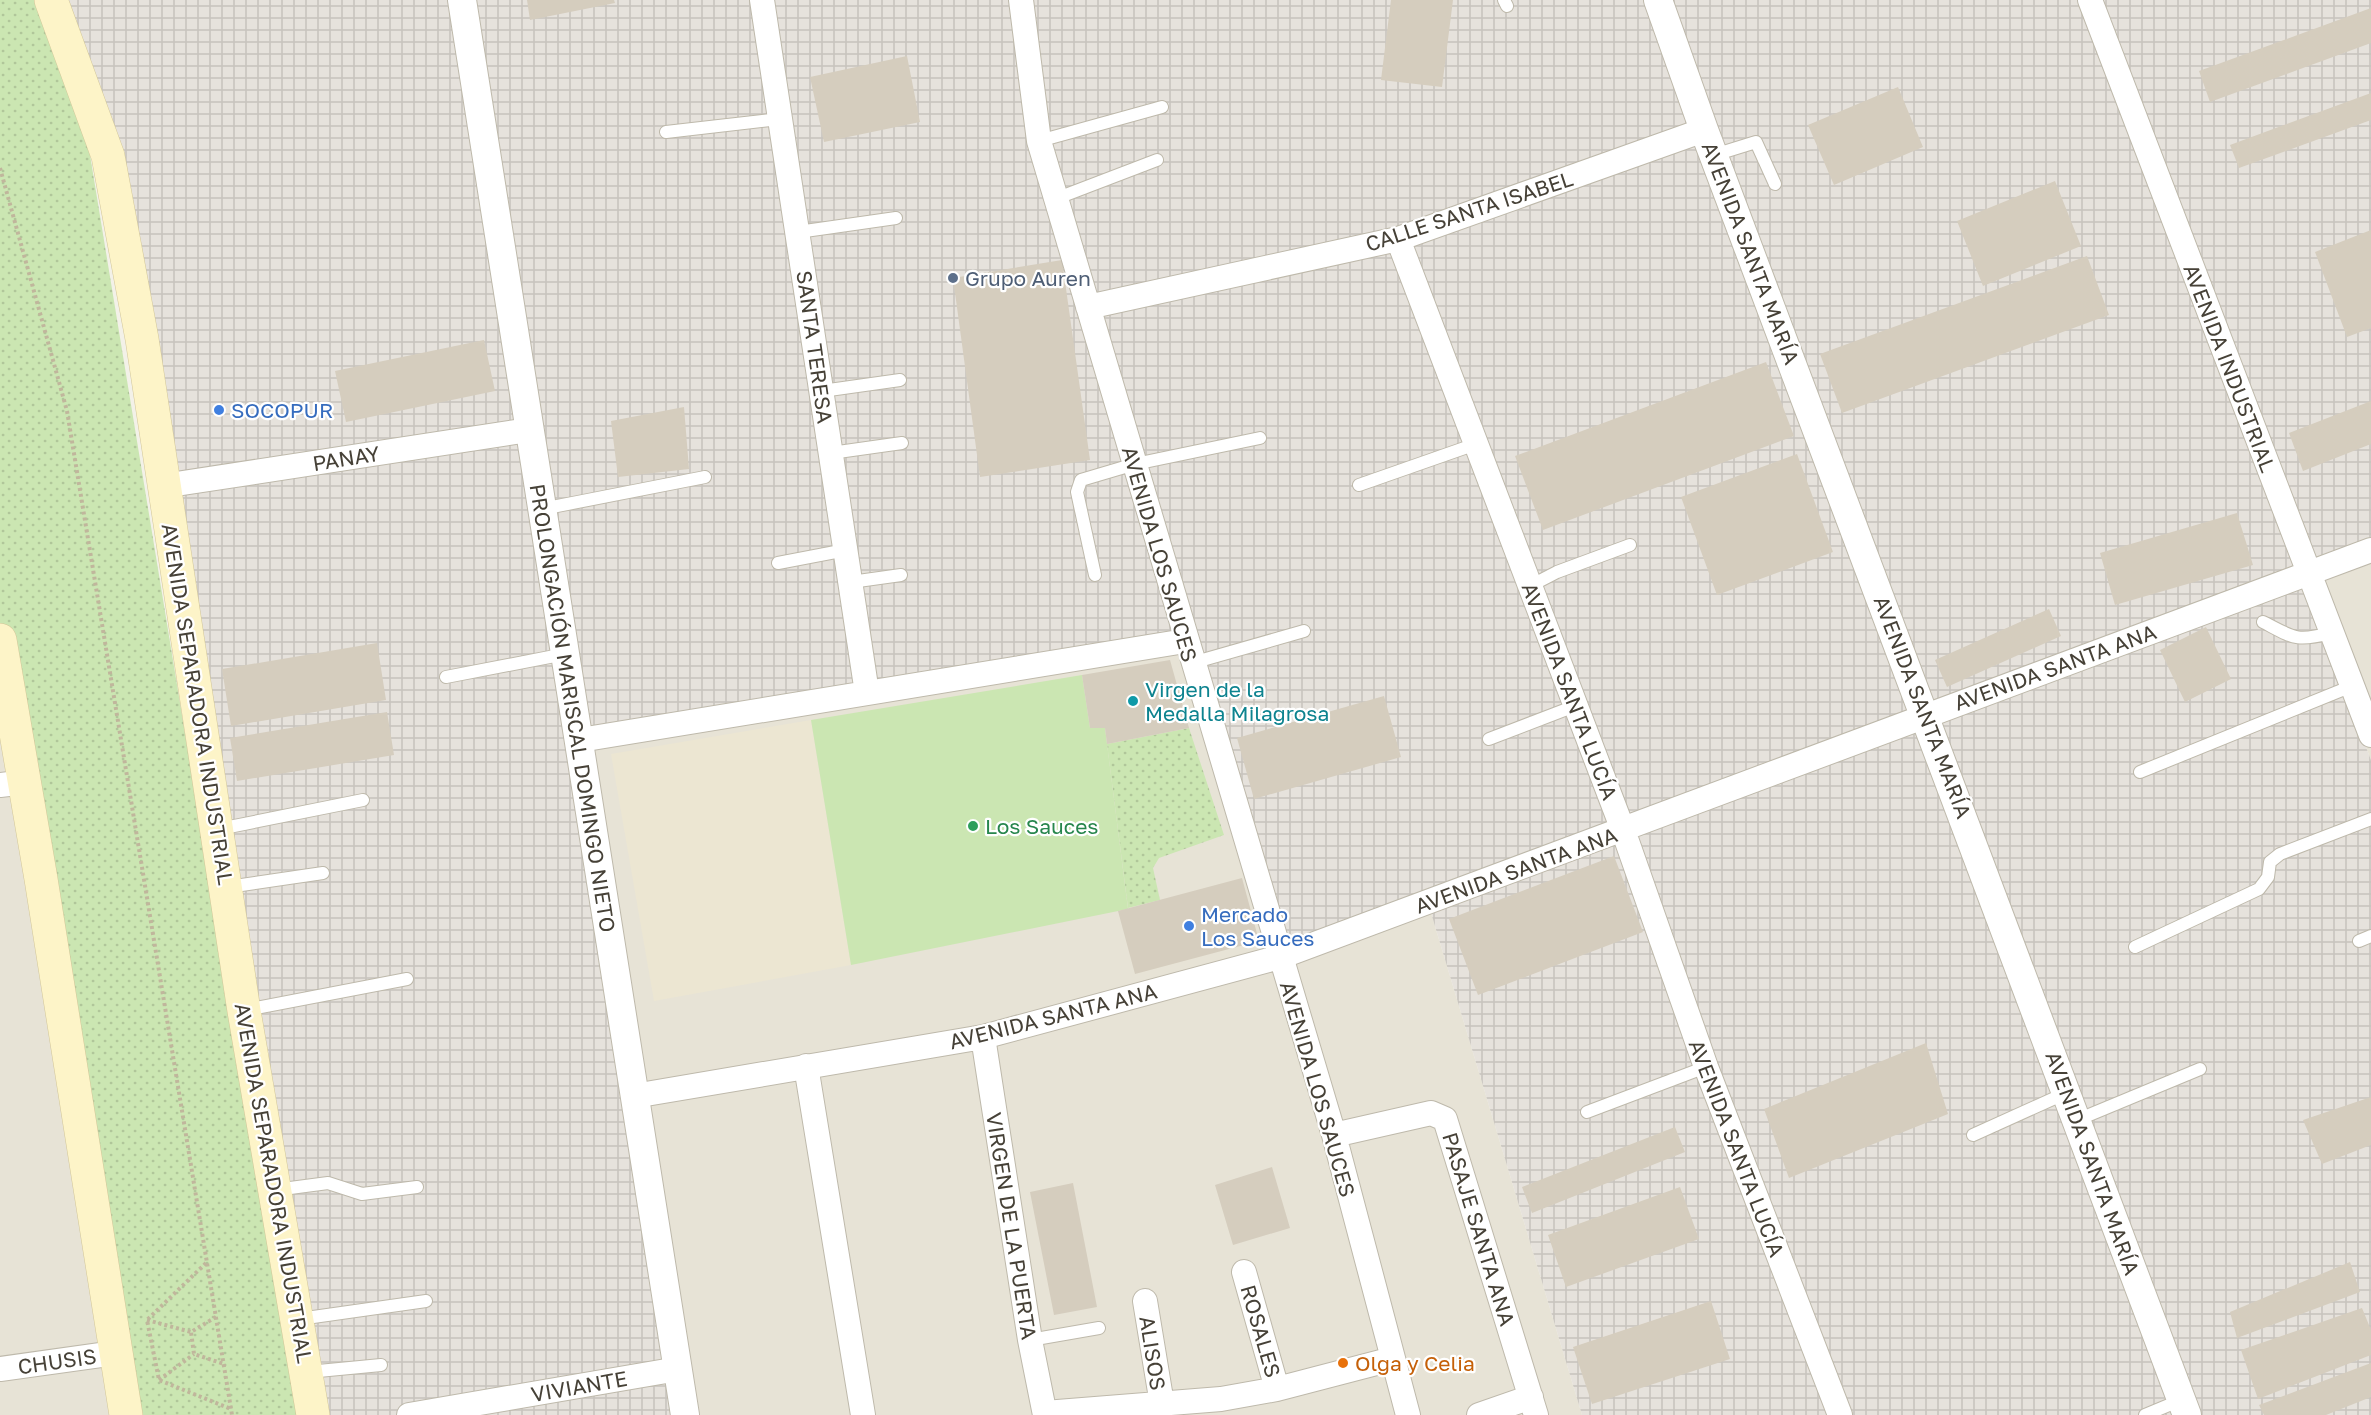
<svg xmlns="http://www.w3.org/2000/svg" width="2371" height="1415" viewBox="0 0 2371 1415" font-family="'Golos Text',sans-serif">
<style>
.residential{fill:#e7e3d6}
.industrial{fill:url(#industrial-grid)}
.education{fill:#ece6d2}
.park{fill:url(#park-dots)}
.pitch{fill:#cbe6b2}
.building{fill:#d5cdbe}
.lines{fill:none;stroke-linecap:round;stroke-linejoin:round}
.service-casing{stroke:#beb9ab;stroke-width:14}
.minor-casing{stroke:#beb9ab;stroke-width:26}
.tertiary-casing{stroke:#beb9ab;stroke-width:30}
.secondary-casing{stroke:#d2c699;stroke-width:34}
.path{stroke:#c0b69c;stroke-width:4;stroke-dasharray:3 3;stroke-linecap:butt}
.service{stroke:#fff;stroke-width:12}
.minor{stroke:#fff;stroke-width:24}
.tertiary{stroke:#fff;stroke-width:28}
.secondary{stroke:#fdf4c8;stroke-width:33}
.service-dot{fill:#5c6f8a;stroke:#fff;stroke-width:2}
.shop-dot{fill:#3f7fe0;stroke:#fff;stroke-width:2}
.culture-dot{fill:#0f9aa8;stroke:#fff;stroke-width:2}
.leisure-dot{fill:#2e9e5b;stroke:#fff;stroke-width:2}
.food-dot{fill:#e8710a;stroke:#fff;stroke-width:2}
.labels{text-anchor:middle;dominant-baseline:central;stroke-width:4.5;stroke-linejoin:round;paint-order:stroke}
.street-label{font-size:21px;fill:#464137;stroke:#fff}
.service-label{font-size:21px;fill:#4e5e75;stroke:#fff;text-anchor:start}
.shop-label{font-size:21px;fill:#366cbe;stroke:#fff;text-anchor:start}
.culture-label{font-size:21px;fill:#0d838f;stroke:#fff;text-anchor:start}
.leisure-label{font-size:21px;fill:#27864d;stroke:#fff;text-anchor:start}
.food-label{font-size:21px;fill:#c56008;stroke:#fff;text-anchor:start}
</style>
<defs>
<pattern id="industrial-grid" width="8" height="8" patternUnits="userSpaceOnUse" patternTransform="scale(1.5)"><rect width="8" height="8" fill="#e6e2dc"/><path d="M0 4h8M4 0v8" fill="none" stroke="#c7c3bd"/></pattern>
<pattern id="park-dots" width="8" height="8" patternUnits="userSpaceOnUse" patternTransform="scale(1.5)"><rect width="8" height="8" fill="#cbe6b2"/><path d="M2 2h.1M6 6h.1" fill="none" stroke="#b0c69a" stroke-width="1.8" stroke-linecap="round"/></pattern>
</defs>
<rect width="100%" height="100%" fill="#f3f1e8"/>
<path class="residential" d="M 0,384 L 193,1415 L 0,1415 Z
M 2371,537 L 2371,760 L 2295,566 Z
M 1198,649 L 1431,913 L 1582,1415 L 681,1415 L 580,753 L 599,729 Z"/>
<path class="industrial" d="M 61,0 L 2371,0 L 2371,537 L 2295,566 L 2371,760 L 2371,1415 L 1582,1415 L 1431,913 L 1288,944 L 1198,649 L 599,729 L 580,753 L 681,1415 L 325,1415 L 132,238 Z"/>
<path class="education" d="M 811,720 L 851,965 L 654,1001 L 611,754 Z"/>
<path class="park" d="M 0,0 L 46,0 L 90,155 L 297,1415 L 135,1415 L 0,625 Z
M 1189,728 L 1224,835 L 1159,858 L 1153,868 L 1160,900 L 1128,908 L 1107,744 Z"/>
<path class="pitch" d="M 1082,675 L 1090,728 L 1105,728 L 1128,909 L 851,965 L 811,720 Z"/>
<path class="building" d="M 527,0 L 614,0 L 615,3 L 530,20 Z
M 1391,0 L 1453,0 L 1442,87 L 1381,80 Z
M 2371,8 L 2371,43 L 2210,102 L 2199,71 Z
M 907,56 L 920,122 L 824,142 L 810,77 Z
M 1898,87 L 1923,147 L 1834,185 L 1808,125 Z
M 2371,93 L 2371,120 L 2239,168 L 2230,145 Z
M 2055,181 L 2081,246 L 1983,286 L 1957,221 Z
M 2371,230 L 2371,328 L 2347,337 L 2315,252 Z
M 2087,256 L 2109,315 L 1842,413 L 1820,354 Z
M 1062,260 L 1090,460 L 980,477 L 953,278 Z
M 484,340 L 495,391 L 346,422 L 335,371 Z
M 1766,362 L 1794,436 L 1543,530 L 1515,456 Z
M 2371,401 L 2371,444 L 2303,471 L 2289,433 Z
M 684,407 L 689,469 L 618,477 L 611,421 Z
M 1797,454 L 1833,552 L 1717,595 L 1681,497 Z
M 2237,513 L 2253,565 L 2115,605 L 2100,553 Z
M 2049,609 L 2061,636 L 1947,687 L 1935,660 Z
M 2206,627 L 2231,679 L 2185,702 L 2160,650 Z
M 377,643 L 386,700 L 231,726 L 222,669 Z
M 1170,660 L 1189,728 L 1107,744 L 1105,728 L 1090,728 L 1082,675 Z
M 1384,696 L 1401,757 L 1254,799 L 1237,738 Z
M 387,712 L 394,755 L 237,781 L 230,738 Z
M 1614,856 L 1643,932 L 1478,995 L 1449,919 Z
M 1242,878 L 1259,941 L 1135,974 L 1118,911 Z
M 1926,1043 L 1948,1114 L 1789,1178 L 1764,1109 Z
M 2371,1097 L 2371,1145 L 2322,1164 L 2303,1120 Z
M 1675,1127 L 1685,1152 L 1532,1213 L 1522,1187 Z
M 1272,1167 L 1290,1228 L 1233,1245 L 1215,1185 Z
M 1073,1183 L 1097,1307 L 1054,1315 L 1030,1192 Z
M 1680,1187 L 1699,1239 L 1566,1287 L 1548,1235 Z
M 2350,1262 L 2360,1292 L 2237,1338 L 2230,1312 Z
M 1711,1301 L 1730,1359 L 1592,1404 L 1573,1347 Z
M 2362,1308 L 2371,1330 L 2371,1355 L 2258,1399 L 2241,1350 Z
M 2371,1363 L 2371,1397 L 2326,1415 L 2264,1415 L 2259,1405 Z"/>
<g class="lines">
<g class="service-casing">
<path id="service" d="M 1504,0 L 1507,6
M 666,132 L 779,119
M 1039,141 L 1162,107
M 1714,155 L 1756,142 L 1775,184
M 1055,199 L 1157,160
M 798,232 L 896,218
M 822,391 L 900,380
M 831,453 L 902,443
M 1359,485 L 1476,444
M 542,509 L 705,477
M 778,563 L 846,550
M 1095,575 L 1077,492 L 1081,480 L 1135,464 L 1260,438
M 851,582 L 901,575
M 1530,586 L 1557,572 L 1630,545
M 2263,622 C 2294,638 2296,642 2331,633
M 1192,663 L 1304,631
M 446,677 L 565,654
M 1489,739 L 1575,706
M 2140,772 L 2352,686
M 219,829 L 363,800
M 228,887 L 323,873
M 2359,941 L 2371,936
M 2135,947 L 2259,889 L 2268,877 L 2270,862 L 2280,854 L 2371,819
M 245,1010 L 407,979
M 1587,1112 L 1706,1067
M 2077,1120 L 2200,1069
M 1973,1135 L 2066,1093
M 275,1190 L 328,1183 L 362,1194 L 417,1187
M 299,1319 L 426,1301
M 1030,1340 L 1099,1328
M 308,1372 L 381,1365
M 2145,1415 L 2181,1400"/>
</g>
<g class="minor-casing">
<path id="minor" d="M 762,0 L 867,693
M 1021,0 L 1039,141 L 1334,1135 L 1408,1415
M 2090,0 L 2371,735
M 1398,239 L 1623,830 L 1706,1067 L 1840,1415
M 1088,307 L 1398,239 L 1704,130
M 163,486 L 529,430
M 580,740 L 1185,641
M 0,785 L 25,782
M 983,1037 L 1030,1340 L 1045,1415
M 806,1066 L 863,1415
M 634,1096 L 983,1037 L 1280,957 L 2371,550
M 1334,1135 L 1431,1113 L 1445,1119 L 1536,1415
M 1244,1272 L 1277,1389
M 1145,1301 L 1162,1404
M 0,1369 L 115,1353
M 1045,1413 L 1221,1399 L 1277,1389 L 1392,1359
M 409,1415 L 678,1369
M 1479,1415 L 1531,1397"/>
</g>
<g class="tertiary-casing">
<path id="tertiary" d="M 462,0 L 685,1415
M 1658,0 L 1704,130 L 2187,1415"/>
</g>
<g class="secondary-casing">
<path id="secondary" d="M 51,0 L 108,156 L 142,339 L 244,1011 L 313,1415
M 0,640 L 41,879 L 126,1415"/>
</g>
<path class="path" d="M 0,168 L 67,411 L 232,1415
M 206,1263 L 147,1320 L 159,1380 L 231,1409
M 216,1317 L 191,1332 L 194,1354 L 224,1364
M 147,1320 L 191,1332
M 159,1380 L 194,1354"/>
<use href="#service" class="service"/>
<use href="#minor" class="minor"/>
<use href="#tertiary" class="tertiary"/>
<use href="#secondary" class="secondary"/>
</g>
<circle class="service-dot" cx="953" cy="278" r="6"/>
<g class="shop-dot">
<circle cx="219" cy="410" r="6"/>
<circle cx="1189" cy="926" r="6"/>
</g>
<circle class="culture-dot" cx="1133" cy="701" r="6"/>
<circle class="leisure-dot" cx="973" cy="826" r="6"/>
<circle class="food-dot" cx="1343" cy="1363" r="6"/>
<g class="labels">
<g class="street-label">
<text transform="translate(1469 211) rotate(-18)">CALLE SANTA ISABEL</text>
<text transform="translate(1751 253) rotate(69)">AVENIDA SANTA MARÍA</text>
<text transform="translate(815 347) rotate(82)">SANTA TERESA</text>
<text transform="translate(2230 368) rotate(69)">AVENIDA INDUSTRIAL</text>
<text transform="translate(346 458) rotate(-9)">PANAY</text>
<text transform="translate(1160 554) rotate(74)">AVENIDA LOS SAUCES</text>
<text transform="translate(2055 667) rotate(-20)">AVENIDA SANTA ANA</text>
<text transform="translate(1570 691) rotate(69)">AVENIDA SANTA LUCÍA</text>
<text transform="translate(198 704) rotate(81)">AVENIDA SEPARADORA INDUSTRIAL</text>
<text transform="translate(1923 707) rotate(69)">AVENIDA SANTA MARÍA</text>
<text transform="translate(573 708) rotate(81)">PROLONGACIÓN MARISCAL DOMINGO NIETO</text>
<text transform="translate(1516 870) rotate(-20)">AVENIDA SANTA ANA</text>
<text transform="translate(1053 1016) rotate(-14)">AVENIDA SANTA ANA</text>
<text transform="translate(1318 1089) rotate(74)">AVENIDA LOS SAUCES</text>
<text transform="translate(1737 1148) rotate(69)">AVENIDA SANTA LUCÍA</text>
<text transform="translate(2093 1163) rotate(70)">AVENIDA SANTA MARÍA</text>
<text transform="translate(274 1183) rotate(80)">AVENIDA SEPARADORA INDUSTRIAL</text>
<text transform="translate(1012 1226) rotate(81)">VIRGEN DE LA PUERTA</text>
<text transform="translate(1479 1229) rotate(73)">PASAJE SANTA ANA</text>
<text transform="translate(1261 1331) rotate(74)">ROSALES</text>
<text transform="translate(1153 1353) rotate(81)">ALISOS</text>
<text transform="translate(57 1361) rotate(-8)">CHUSIS</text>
<text transform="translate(579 1386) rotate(-10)">VIVIANTE</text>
</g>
<g class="service-label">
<text x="965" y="278">Grupo Auren</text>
</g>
<g class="shop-label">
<text x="231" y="410">SOCOPUR</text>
<text x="1201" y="914">Mercado<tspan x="1201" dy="24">Los Sauces</tspan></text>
</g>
<g class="culture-label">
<text x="1145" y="689">Virgen de la<tspan x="1145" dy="24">Medalla Milagrosa</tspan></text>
</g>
<g class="leisure-label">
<text x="985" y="826">Los Sauces</text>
</g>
<g class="food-label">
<text x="1355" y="1363">Olga y Celia</text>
</g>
</g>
</svg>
